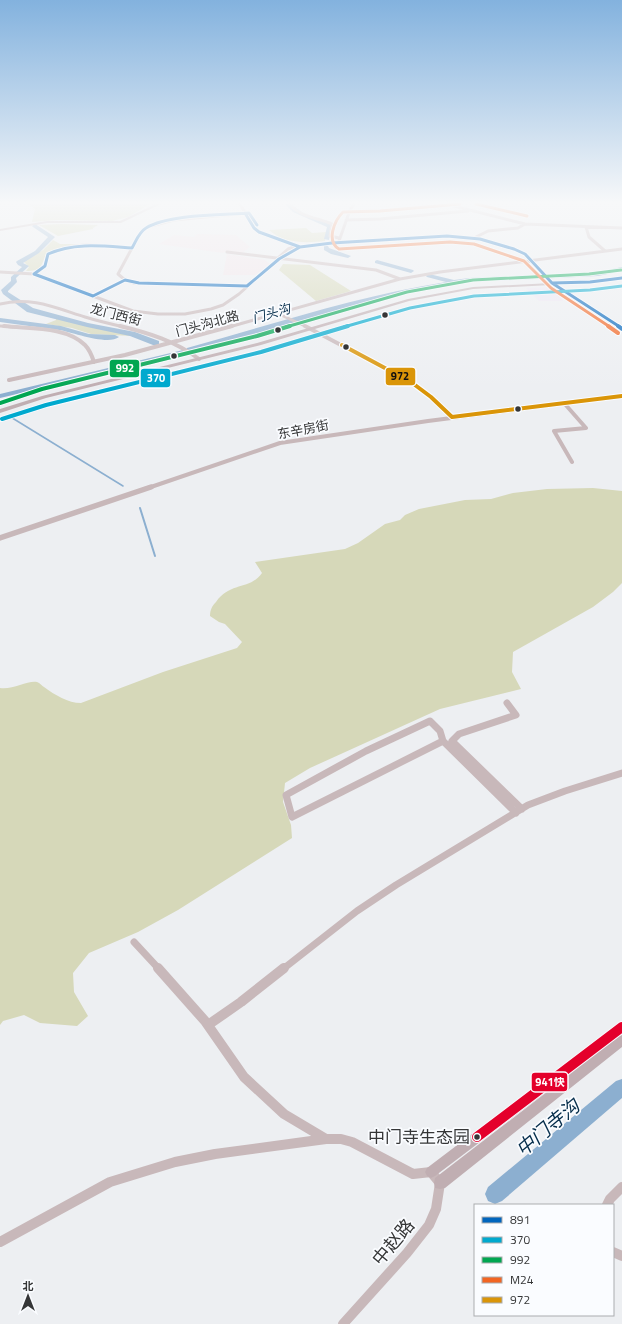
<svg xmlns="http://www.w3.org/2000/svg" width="622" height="1324" viewBox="0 0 622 1324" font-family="'Titillium Web','Noto Sans SC',sans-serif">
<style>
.education{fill:#f2e5ea}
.medical{fill:#ece7f3}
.green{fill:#d6d8b9}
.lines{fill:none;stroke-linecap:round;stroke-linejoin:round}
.stream-far1{stroke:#8cafd0;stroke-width:1.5}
.stream{stroke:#8cafd0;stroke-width:2}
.river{fill:#8cafd0;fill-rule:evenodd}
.minor-far4{stroke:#c8b8ba;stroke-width:3}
.minor-far3{stroke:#c8b8ba;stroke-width:4}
.minor-far2{stroke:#c8b8ba;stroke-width:5.5}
.minor-far1{stroke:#c8b8ba;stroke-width:7}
.minor{stroke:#c8b8ba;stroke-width:10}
.major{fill:#c0aeb2;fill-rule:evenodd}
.bus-1-far1-casing{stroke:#fafcff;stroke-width:4.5}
.bus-1-casing{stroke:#fafcff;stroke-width:6}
.bus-2-far1-casing{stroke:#fafcff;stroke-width:4.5}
.bus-2-casing{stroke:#fafcff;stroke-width:6}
.bus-3-far1-casing{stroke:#fafcff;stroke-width:4.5}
.bus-3-casing{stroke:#fafcff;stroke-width:6}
.bus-4-far1-casing{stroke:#fafcff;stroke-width:4.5}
.bus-4-casing{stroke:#fafcff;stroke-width:6}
.bus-5-casing{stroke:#fafcff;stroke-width:6}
.bus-6-casing{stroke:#fafcff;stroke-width:12}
.bus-1-far1{stroke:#0065bd;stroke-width:3}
.bus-1{stroke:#0065bd;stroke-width:4}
.bus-2-far1{stroke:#00a9ce;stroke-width:3}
.bus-2{stroke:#00a9ce;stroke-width:4}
.bus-3-far1{stroke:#00a651;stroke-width:3}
.bus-3{stroke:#00a651;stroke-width:4}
.bus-4-far1{stroke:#f26522;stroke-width:3}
.bus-4{stroke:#f26522;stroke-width:4}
.bus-5{stroke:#da9508;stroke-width:4}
.bus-6{stroke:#e4002b;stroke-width:10}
.bus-dot{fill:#353637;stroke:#fafcff;stroke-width:1.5}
.labels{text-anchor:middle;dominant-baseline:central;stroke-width:3.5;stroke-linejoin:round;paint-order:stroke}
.far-water-label{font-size:13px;font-style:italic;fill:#052d4b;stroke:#fafcff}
.far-street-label{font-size:13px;fill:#353637;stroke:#fafcff}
.near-bus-label{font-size:17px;fill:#353637;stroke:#fafcff;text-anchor:end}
.near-street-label{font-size:18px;fill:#353637;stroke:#fafcff}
.near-water-label{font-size:19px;font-style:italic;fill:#052d4b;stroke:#fafcff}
.line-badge{stroke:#fafcff;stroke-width:1.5}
.badge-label{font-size:11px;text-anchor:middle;font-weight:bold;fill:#fff}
.pale-badge-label{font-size:11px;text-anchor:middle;font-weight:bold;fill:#111}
</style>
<rect width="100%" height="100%" fill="#edeff2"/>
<path class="education" d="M 197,234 L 236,235 L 250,247 L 242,253 L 227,251 L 223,253 L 159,244 L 174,235 L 194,237 Z
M 227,254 L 265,260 L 270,264 L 255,275 L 223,275 Z"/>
<path class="medical" d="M 551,287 L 563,301 L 539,301 L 526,288 Z"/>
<path class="green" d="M 28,204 L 150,204 L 128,217 L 112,221 L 57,220 L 32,222 L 35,209 Z
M 62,224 L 98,225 L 93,228 L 93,229 L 58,236 L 39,225 Z
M 306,228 L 312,233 L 326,232 L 325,241 C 307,243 284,244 269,230 Z
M 53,240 L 60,244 L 78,244 C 66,245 57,248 46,254 C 41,266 42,271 26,271 L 29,267 L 24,262 L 25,261 L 43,250 Z
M 283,264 L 310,265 L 351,291 L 316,301 L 279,270 Z
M 56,318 L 132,336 L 91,334 L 72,328 L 46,324 L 56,320 Z
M 593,488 L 622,491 L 622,583 L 613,592 L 593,607 L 513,652 L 512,672 L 521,689 L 440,709 L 310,768 L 285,783 L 283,802 L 291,825 L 292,838 L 178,910 L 138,932 L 89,953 L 73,973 L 74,992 L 88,1016 L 77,1026 L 40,1023 L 24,1015 L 3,1021 L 0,1025 L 0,688 C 13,690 28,680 37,682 C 40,683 42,686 44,687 C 55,695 68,703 81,703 L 163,672 L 237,648 L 242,642 L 225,624 L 219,622 L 210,616 C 210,610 212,606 216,602 C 231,581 249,591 262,573 L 255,562 L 345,549 L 358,543 L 385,524 L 400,520 L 405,515 L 419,509 L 465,500 L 491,499 L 513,493 L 547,489 Z"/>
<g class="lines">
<path class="stream-far1" d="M 9,416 L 123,486"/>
<path class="stream" d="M 140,508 L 155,556"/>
<path class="river" d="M 285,204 L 291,204 L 303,213 L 332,225 L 329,240 L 324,239 L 327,227 L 293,212 Z
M 35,224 L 55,237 L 39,253 L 23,263 L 29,266 L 16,278 L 17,282 L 8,291 L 8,292 L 33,308 L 88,323 L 135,332 L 159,341 L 159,345 L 153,345 L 130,336 L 87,327 L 27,312 L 3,294 L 1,290 L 11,281 L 11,277 L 22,267 L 18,265 L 16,262 L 17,261 L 35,251 L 48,237 L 33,227 L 32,226 Z
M 324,246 L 328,246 L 329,248 L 351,256 L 348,258 L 331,254 L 324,250 Z
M 377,260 L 413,270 L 414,271 L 411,273 L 375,263 L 375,261 Z
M 622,267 L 622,271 L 598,276 L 469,282 L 415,291 L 362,304 L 193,352 L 187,352 L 186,350 L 187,348 C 273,324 358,296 446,282 L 427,277 L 426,276 L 429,274 L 454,280 L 469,278 L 598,272 Z
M 0,318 L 61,326 L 89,334 L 115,335 L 119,337 C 108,346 72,332 59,330 C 39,327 19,325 0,322 Z
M 183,350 L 187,352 L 186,354 L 0,398 L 0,394 Z
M 622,1079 L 622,1098 L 502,1201 L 495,1204 L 488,1201 L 485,1194 L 488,1187 L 616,1081 Z"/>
<path class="minor-far4" d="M 240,204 L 254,228 L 259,232 L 300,247 L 332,243 L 447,236 L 480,239 L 514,249 L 525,254 L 552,283 L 620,327
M 290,204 C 299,217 319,218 332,224 L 330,236 L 339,238
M 446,204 L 525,224 L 622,228
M 346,220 L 380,219 L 468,211
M 586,227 L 589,237 L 605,251
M 474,238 L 488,231 L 518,228 L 525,224
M 339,241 L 350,210 L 354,204
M 227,252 L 376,270 L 400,279
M 279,259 L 279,257 L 288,249 L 297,246
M 0,272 L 34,274 L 133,311 L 158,314 L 185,314 L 211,309 L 223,305 L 239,294 L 270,266 L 281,258
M 34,274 L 45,266 L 48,254 C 74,240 104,246 132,248
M 247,286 L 134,283 L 125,280 L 118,274 L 139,235 L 147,227 L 174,220 L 248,213
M 93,296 L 125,280
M 0,304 C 30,296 56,308 85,317 C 98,321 111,324 124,327
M 279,314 L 307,327
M 0,326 L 15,327
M 229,327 L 400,279 L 440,272 L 622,249"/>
<path class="minor-far3" d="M 4,326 C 29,329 66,326 85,345 C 90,350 92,356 94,362
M 120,326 C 149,333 175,341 199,359
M 305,326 L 411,382 L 431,397 L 452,417
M 618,326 L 622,329
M 9,380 L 125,355 L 232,326
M 564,403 L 586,428 L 554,431 L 572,462
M 148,488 L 280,443 L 428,421 L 622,396"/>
<path class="minor-far2" d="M 0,538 L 151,487"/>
<path class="minor-far1" d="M 507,703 L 516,715 L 459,734 L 452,741 L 522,809
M 430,721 L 440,731 L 443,741 L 292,817 L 286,795 L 366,751 Z
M 443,741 L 516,813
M 134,942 L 159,969
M 283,969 L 357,911 L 396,885 L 528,805 L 565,791 L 622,773"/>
<path class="minor" d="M 158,968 L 205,1021 L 244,1077 L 284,1114 L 326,1139
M 208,1025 L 241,1002 L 284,968
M 607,1205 L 610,1199 L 622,1187
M 0,1242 L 110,1182 L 175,1162 L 215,1154 L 326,1139 L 341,1139 L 352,1142 L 413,1174 L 431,1172 L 440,1183 L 436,1209 L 429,1225 L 407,1253 L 343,1324
M 613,1252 L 622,1256"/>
<path class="major" d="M 156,204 L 161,204 L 121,223 L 47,223 L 0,231 L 0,229 L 47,221 L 120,221 Z
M 622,277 L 622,279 L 590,283 L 473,289 L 409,301 L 261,345 L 46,398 L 0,413 L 0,409 L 42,396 L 257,343 L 408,299 L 473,287 L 590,281 Z
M 622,1022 L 622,1034 L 619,1036 L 622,1035 L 622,1047 L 445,1188 L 440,1189 L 435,1188 L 434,1183 L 435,1178 L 582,1065 L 435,1176 L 431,1178 L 427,1176 L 425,1172 L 427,1168 L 618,1023 Z"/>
<g class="bus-1-far1-casing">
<path id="bus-1-far1" d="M 245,213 L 254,228 L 259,232 L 300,247 L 332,243 L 447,236 L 480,239 L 514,249 L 525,254 L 552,283 L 620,327
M 34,274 L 45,266 L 48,254 C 75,242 103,246 132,248 C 136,241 139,232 146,228 C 169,214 222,215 249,213 L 257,225
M 34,274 L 93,296 L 125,280 L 139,283 L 247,286 L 279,259 L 300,247
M 552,283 L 590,282 L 622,278"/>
</g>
<g class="bus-1-casing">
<path id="bus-1" d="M 618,326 L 622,329"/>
</g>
<g class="bus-2-far1-casing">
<path id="bus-2-far1" d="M 344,327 L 410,308 L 474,296 L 590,290 L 622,286"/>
</g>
<g class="bus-2-casing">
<path id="bus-2" d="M 2,419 L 46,405 L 261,352 L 348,326"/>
</g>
<g class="bus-3-far1-casing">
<path id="bus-3-far1" d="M 286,327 L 407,292 L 473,280 L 589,274 L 621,270"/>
</g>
<g class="bus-3-casing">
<path id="bus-3" d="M 0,403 L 42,389 L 257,336 L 290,326"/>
</g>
<g class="bus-4-far1-casing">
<path id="bus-4-far1" d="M 460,204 L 380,211 L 343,212 C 334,221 326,241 339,249 L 450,242 L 474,244 L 524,261 L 551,288 L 610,327
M 476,204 L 527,216"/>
</g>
<g class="bus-4-casing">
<path id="bus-4" d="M 608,326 L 618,333"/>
</g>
<g class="bus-5-casing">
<path id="bus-5" d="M 342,345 L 411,382 L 431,397 L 452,417
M 452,417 L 622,396"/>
</g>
<g class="bus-6-casing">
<path id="bus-6" d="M 477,1137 L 622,1027"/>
</g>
<use href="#bus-1-far1" class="bus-1-far1"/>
<use href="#bus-1" class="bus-1"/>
<use href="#bus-2-far1" class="bus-2-far1"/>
<use href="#bus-2" class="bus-2"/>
<use href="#bus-3-far1" class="bus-3-far1"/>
<use href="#bus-3" class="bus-3"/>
<use href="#bus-4-far1" class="bus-4-far1"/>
<use href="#bus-4" class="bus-4"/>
<use href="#bus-5" class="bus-5"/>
<use href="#bus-6" class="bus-6"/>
</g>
<linearGradient id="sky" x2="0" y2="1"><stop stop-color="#83b2de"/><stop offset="0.52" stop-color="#f7f8f9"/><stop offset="1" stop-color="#f7f8f9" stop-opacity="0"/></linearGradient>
<rect width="622" height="389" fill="url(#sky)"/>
<g class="bus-dot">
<circle cx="385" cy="315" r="3.5"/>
<circle cx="278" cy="330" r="3.5"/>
<circle cx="346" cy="347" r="3.5"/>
<circle cx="174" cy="356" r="3.5"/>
<circle cx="518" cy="409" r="3.5"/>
<circle cx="477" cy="1137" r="3.5"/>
</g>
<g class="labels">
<g class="far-water-label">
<text transform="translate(271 313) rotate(-16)">门头沟</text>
</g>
<g class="far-street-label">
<text transform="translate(116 314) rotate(14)">龙门西街</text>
<text transform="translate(207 323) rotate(-15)">门头沟北路</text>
<text transform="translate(303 429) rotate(-11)">东辛房街</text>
</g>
<g class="near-bus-label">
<text x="470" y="1137">中门寺生态园</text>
</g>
<g class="near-street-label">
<text transform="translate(393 1242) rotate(-50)">中赵路</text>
</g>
<g class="near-water-label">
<text transform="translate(547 1127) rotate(-40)">中门寺沟</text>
</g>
</g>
<g class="line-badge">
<rect x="109" y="359" width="31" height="19" rx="4" fill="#00a651"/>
<rect x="385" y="367" width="31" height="19" rx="4" fill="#da9508"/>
<rect x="140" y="368" width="31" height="20" rx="4" fill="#00a9ce"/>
<rect x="531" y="1072" width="37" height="20" rx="4" fill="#e4002b"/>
</g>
<g class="badge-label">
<text x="125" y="372">992</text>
<text x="156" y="382">370</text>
<text x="550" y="1086">941快</text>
</g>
<g class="pale-badge-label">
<text x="400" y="380">972</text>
</g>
<rect x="474" y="1204" width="140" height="112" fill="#fafcff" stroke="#abadaf"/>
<rect x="482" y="1217" width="20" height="6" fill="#0065bd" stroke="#abadaf"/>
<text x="510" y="1224" font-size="12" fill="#353637">891</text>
<rect x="482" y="1237" width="20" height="6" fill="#00a9ce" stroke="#abadaf"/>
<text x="510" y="1244" font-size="12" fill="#353637">370</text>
<rect x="482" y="1257" width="20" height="6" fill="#00a651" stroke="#abadaf"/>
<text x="510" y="1264" font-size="12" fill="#353637">992</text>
<rect x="482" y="1277" width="20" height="6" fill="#f26522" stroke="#abadaf"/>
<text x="510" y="1284" font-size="12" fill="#353637">M24</text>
<rect x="482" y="1297" width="20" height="6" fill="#da9508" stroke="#abadaf"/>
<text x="510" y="1304" font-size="12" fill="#353637">972</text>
<g transform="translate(28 1296)" stroke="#fafcff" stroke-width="3" paint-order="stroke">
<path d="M0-3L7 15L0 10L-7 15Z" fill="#353637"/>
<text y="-6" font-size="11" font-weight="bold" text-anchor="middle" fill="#353637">北</text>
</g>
</svg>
